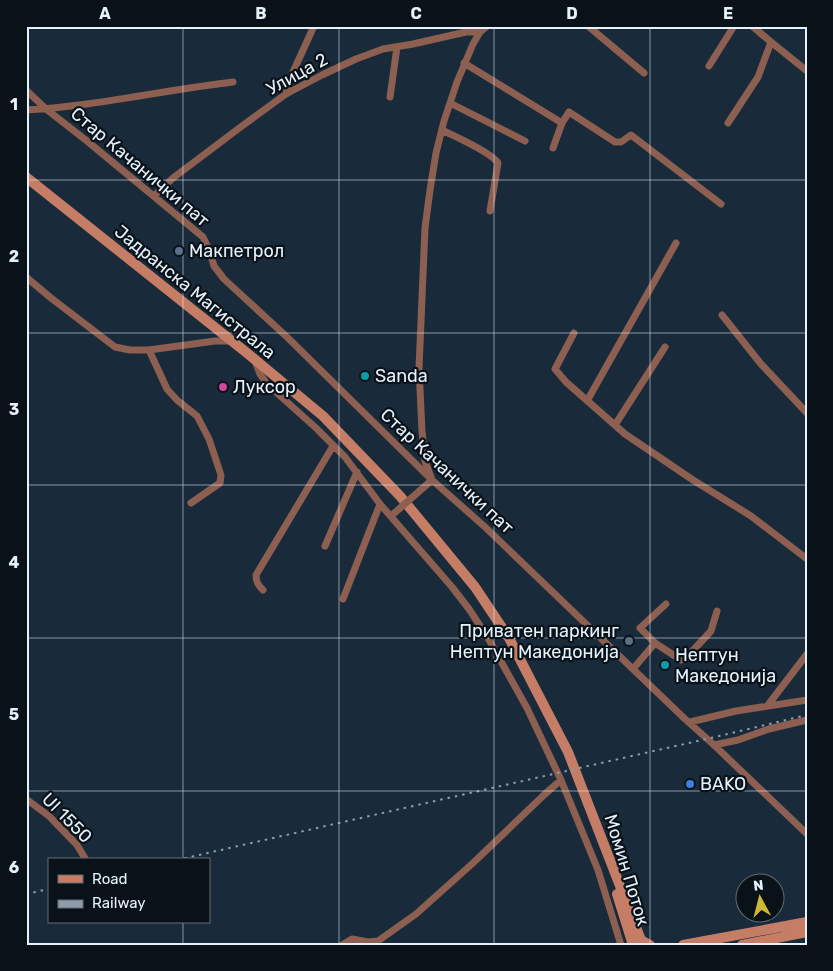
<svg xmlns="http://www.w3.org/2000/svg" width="833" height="971" viewBox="0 0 833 971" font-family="Rubik,sans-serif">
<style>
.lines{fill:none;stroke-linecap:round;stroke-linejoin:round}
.street{stroke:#8d5f50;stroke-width:7}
.secondary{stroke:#c67d66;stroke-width:10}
.rail{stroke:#8e9ca9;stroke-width:2;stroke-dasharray:2.5 5;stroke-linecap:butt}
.street-bridge{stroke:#8d5f50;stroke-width:7}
.grid{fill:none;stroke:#e6f1fc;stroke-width:1;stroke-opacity:0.55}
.service-dot{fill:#5c6f8a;stroke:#0a1219;stroke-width:2}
.culture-dot{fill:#0f9aa8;stroke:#0a1219;stroke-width:2}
.hotel-dot{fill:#d1479c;stroke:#0a1219;stroke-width:2}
.shop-dot{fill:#3f7fe0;stroke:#0a1219;stroke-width:2}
.labels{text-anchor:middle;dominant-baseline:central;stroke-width:4.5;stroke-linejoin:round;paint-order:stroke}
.street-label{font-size:18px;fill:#e6f1fc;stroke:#0a1219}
.poi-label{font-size:18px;fill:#e6f1fc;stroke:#0a1219;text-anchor:start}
.neatline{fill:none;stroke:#e6f1fc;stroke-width:2}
.grid-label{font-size:16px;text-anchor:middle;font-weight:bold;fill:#e6f1fc}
</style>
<rect width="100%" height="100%" fill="#192a3a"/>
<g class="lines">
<path class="street" d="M 588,26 L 644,73
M 771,42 L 807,71
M 464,63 L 562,123
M 709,66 L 734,26
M 26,90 L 46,109 L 87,141 L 203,237 L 210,252 L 214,266 L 224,279 L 287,337 L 432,480 L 485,527 L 685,719 L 714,745 L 807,834
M 286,94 L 288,83 L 314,26
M 390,97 L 397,47
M 450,103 L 525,141
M 26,110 C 96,106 164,90 233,82
M 728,123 L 758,77 L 771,42 L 752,26
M 442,130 C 456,137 491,152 498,163 L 490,211
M 553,148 L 562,123 L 569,112 L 615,142 L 621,142 L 631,135 L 721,204
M 154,196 L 173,178 L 242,126 L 286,94 L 322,75 L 356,59 L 383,49 L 413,44 L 466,32 L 480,32
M 26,277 L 51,298 L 115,347 L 130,350 L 149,350 L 215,341 L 230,341
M 722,315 L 761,364 L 807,413
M 574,333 L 555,369 L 566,382 L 625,434 L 693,480 L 751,516 L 807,559
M 149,350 L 167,389 L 177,400 L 197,416 L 209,439 L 221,475 L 220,483 L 191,503
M 255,361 L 260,374 L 267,384 L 316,428 L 345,457 L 380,504 L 452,587 L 469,609 L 488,638 L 527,708 L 561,780 L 598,870 L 621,945
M 587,401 L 676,243
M 615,425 L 665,347
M 431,477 L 425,461 L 422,431 L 419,368 L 425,228 L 430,190 L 436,153 L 444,121 L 457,82 L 473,44 L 480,32 L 487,26
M 325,546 L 357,472
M 263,590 C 258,585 256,582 256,575 L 333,446
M 343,599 L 380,504
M 666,604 L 640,628 L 655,643 L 681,660 L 686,658 L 711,631 L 717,611
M 633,669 L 655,643
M 768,705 L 807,654
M 690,722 L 736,711 L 807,700
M 714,745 L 738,740 L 769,729 L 807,720
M 26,799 L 49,816 L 77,845 L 86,860
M 342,945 L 352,939 L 368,942 L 378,941 L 416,914 L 473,863 L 545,794 L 561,780"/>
<path class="secondary" d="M 26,177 L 247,353 L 323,416 L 400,496 L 475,587 L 509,638 L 568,752 L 641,940 L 650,945
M 617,894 L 633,945
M 683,945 L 807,922
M 742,945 L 807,932"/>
<path class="rail" d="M 177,860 L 715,737 L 807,715
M 26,894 L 49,889"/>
<path class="street-bridge" d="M 391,516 L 432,480"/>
</g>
<path class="grid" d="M 183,26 L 183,860M 339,26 L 339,945M 494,26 L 494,945M 650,26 L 650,945M 26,180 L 807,180M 26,333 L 807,333M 26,485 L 807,485M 26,638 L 807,638M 26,791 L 807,791M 183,922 L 183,945"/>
<g class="service-dot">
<circle cx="179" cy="251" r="5"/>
<circle cx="629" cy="641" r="5"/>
</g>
<g class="culture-dot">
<circle cx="365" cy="376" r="5"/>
<circle cx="665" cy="665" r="5"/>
</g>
<circle class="hotel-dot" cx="223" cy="387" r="5"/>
<circle class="shop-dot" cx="690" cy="784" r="5"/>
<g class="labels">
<g class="street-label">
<text transform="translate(297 74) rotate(-29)">Улица 2</text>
<text transform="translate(140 167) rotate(40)">Стар Качанички пат</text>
<text transform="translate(195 292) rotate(39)">Јадранска Магистрала</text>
<text transform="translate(447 471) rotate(43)">Стар Качанички пат</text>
<text transform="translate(67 818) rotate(45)">Ul 1550</text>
<text transform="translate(627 870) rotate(73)">Момин Поток</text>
</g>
<g class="poi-label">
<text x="189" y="251">Макпетрол</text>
<text x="375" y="376">Sanda</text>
<text x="233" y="387">Луксор</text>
<text x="619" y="631" text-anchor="end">Приватен паркинг<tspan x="619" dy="21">Нептун Македонија</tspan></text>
<text x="675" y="655">Нептун<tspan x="675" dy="21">Македонија</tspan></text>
<text x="700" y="784">BAKO</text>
</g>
</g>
<rect width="833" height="971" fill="none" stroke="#0a1219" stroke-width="55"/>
<rect x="48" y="858" width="162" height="65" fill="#0a1219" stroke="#626b74"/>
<rect x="58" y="875" width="25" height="8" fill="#c67d66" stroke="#626b74"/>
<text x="92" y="884" font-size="15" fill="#e6f1fc">Road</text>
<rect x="58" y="900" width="25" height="8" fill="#8e9ca9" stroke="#626b74"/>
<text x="92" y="908" font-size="15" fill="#e6f1fc">Railway</text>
<g transform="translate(760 898) rotate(353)"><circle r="24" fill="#0a1219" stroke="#626b74"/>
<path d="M0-4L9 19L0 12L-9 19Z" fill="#ceb838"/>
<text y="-8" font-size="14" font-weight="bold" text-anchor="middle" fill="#e6f1fc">N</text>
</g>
<rect x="28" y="28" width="778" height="916" class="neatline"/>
<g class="grid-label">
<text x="105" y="19">A</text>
<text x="261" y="19">B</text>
<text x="416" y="19">C</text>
<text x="572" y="19">D</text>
<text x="728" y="19">E</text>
<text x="14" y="110">1</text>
<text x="14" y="262">2</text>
<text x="14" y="415">3</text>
<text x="14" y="568">4</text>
<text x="14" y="720">5</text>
<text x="14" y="873">6</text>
</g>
</svg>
